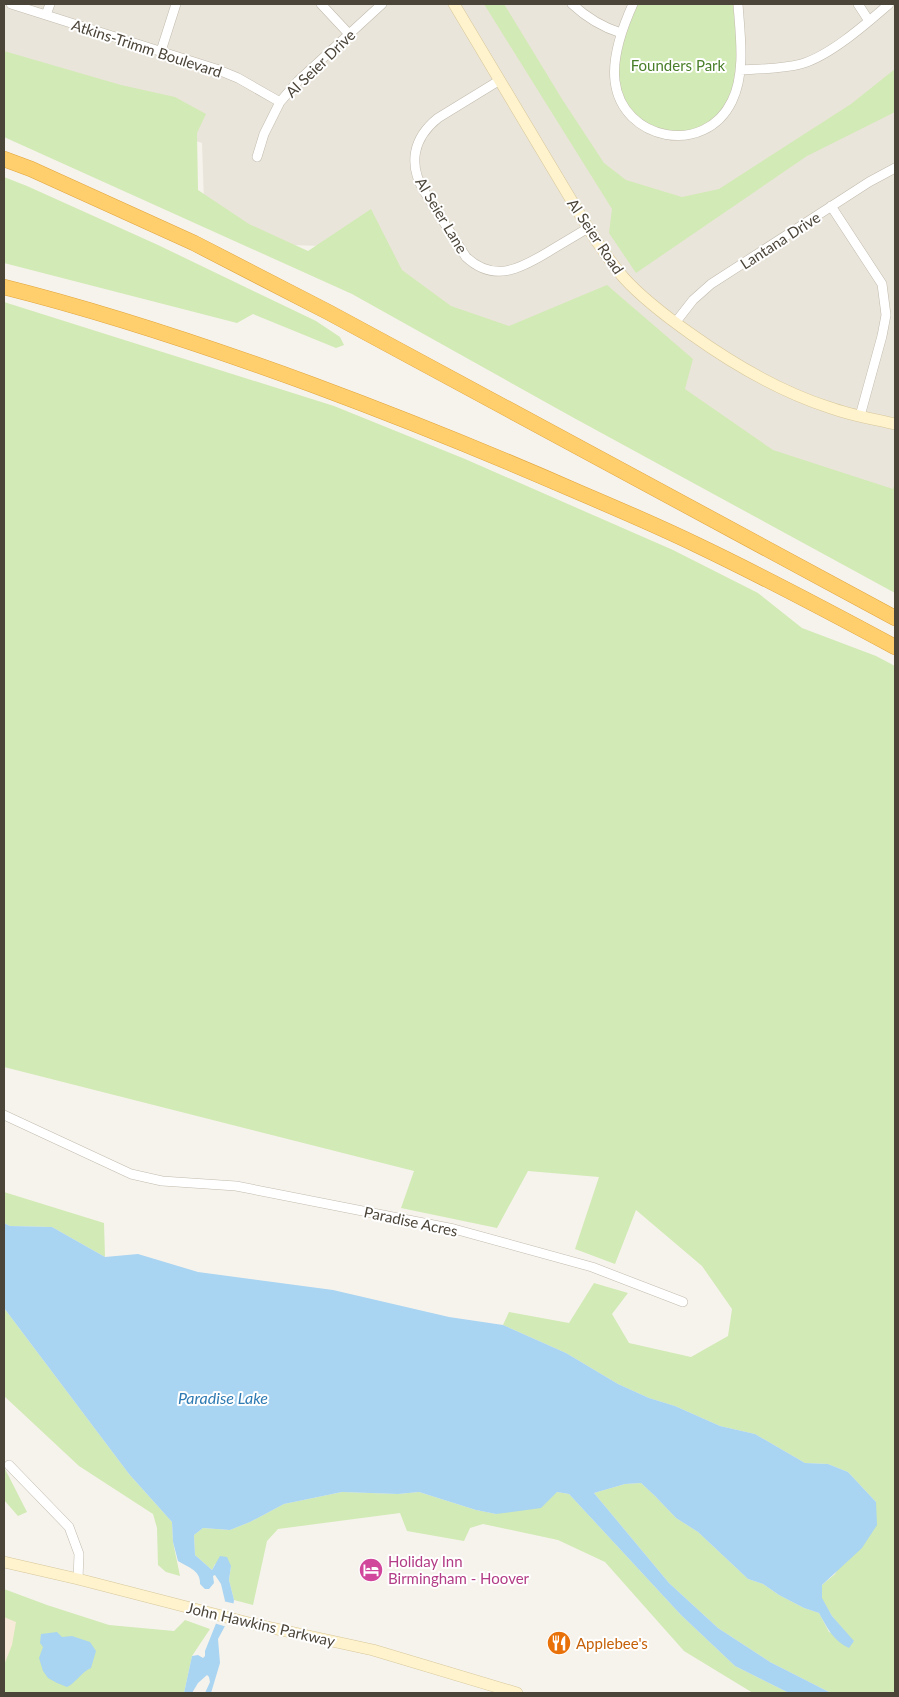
<svg xmlns="http://www.w3.org/2000/svg" width="899" height="1697" viewBox="0 0 899 1697" font-family="Lato,sans-serif">
<style>
.residential{fill:#eae5da}
.commercial{fill:#f7ead8}
.green{fill:#d2eab5}
.water{fill:#a9d4f2}
.pier{fill:#f6f3ec}
.lines{fill:none;stroke-linecap:round;stroke-linejoin:round}
.street-casing{stroke:#c2bbae;stroke-width:10}
.secondary-casing{stroke:#d6c79b;stroke-width:12}
.highway-casing{stroke:#e0a43c;stroke-width:16}
.street{stroke:#fff;stroke-width:9}
.secondary{stroke:#fff3cd;stroke-width:11}
.highway{stroke:#ffcf6e;stroke-width:15}
.labels{text-anchor:middle;dominant-baseline:central;stroke-width:4;stroke-linejoin:round;paint-order:stroke}
.street-label{font-size:15px;fill:#4b4439;stroke:#fff}
.park-label{font-size:15px;fill:#4a7f2a;stroke:#fff}
.hotel-label{font-size:15px;fill:#b23c85;stroke:#fff;text-anchor:start}
.food-label{font-size:15px;fill:#c56008;stroke:#fff;text-anchor:start}
.water-label{font-size:16px;font-style:italic;fill:#2e7ab2;stroke:#fff}
</style>
<rect width="100%" height="100%" fill="#f6f3ec"/>
<path class="residential" d="M 4,4 L 895,4 L 895,505 L 504,343 L 321,246 L 259,244 L 204,203 L 202,143 L 4,80 Z"/>
<path class="commercial" d="M 4,1599 L 43,1614 L 5,1693 L 4,1693 Z"/>
<path class="green" d="M 484,4 L 504,4 L 562,99 L 604,163 L 626,180 L 682,197 L 719,189 L 851,104 L 895,69 L 895,112 L 807,156 L 636,273 L 609,233 L 612,209 Z
M 635,4 L 733,4 L 740,70 L 723,110 L 707,124 L 686,132 L 658,130 L 639,120 L 622,102 L 616,80 L 621,32 Z
M 4,51 L 121,85 L 175,97 L 206,114 L 197,133 L 198,190 L 249,224 L 308,251 L 371,209 L 402,270 L 451,306 L 509,326 L 607,285 L 693,359 L 685,389 L 773,450 L 893,489 L 895,483 L 895,593 L 574,418 L 352,294 L 4,137 Z
M 4,177 L 27,186 L 158,245 L 316,321 L 340,337 L 344,345 L 336,348 L 253,314 L 237,323 L 4,263 Z
M 4,302 L 334,406 L 465,459 L 673,550 L 758,593 L 802,628 L 876,656 L 895,666 L 895,1693 L 831,1693 L 770,1662 L 718,1628 L 669,1583 L 594,1493 L 625,1484 L 641,1483 L 655,1496 L 676,1518 L 698,1532 L 748,1579 L 763,1584 L 779,1595 L 804,1608 L 819,1613 L 829,1632 L 854,1642 L 832,1616 L 822,1599 L 822,1585 L 835,1574 L 876,1502 L 848,1472 L 828,1464 L 805,1463 L 755,1434 L 720,1426 L 675,1406 L 649,1398 L 618,1384 L 566,1353 L 503,1325 L 509,1312 L 569,1323 L 594,1283 L 628,1293 L 612,1314 L 629,1343 L 691,1357 L 728,1336 L 732,1309 L 702,1266 L 636,1210 L 615,1264 L 575,1249 L 599,1177 L 528,1171 L 497,1228 L 401,1208 L 414,1171 L 4,1067 Z
M 4,1192 L 104,1223 L 105,1257 L 52,1227 L 10,1226 L 4,1223 Z
M 4,1308 L 129,1474 L 172,1522 L 173,1542 L 180,1576 L 166,1572 L 158,1565 L 157,1528 L 153,1514 L 79,1466 L 4,1396 Z
M 4,1467 L 27,1512 L 18,1516 L 4,1500 Z
M 342,1492 L 398,1494 L 419,1492 L 476,1510 L 496,1514 L 557,1492 L 569,1494 L 681,1615 L 735,1666 L 789,1693 L 753,1693 L 684,1651 L 605,1562 L 558,1540 L 483,1524 L 470,1528 L 464,1541 L 407,1531 L 400,1513 L 278,1529 L 267,1541 L 253,1605 L 234,1600 L 229,1580 L 231,1566 L 215,1564 L 212,1570 L 195,1555 L 194,1535 L 203,1528 L 230,1530 L 250,1522 L 284,1504 Z
M 4,1589 L 47,1605 L 109,1625 L 174,1631 L 185,1620 L 210,1629 L 192,1656 L 184,1693 L 4,1693 L 4,1665 L 12,1645 L 16,1622 L 4,1617 Z"/>
<path class="water" d="M 4,1223 L 10,1226 L 52,1227 L 105,1257 L 138,1254 L 198,1272 L 333,1290 L 449,1317 L 503,1325 L 566,1353 L 618,1384 L 649,1398 L 675,1406 L 720,1426 L 755,1434 L 805,1463 L 828,1464 L 848,1472 L 876,1502 L 877,1525 L 862,1548 L 822,1585 L 822,1598 L 832,1616 L 854,1641 L 849,1648 C 834,1642 826,1626 819,1613 L 804,1608 L 779,1595 L 763,1584 L 748,1579 L 698,1532 L 676,1518 L 655,1496 L 641,1483 L 625,1484 L 594,1493 L 669,1583 L 718,1628 L 770,1662 L 831,1693 L 789,1693 L 735,1666 L 681,1615 L 569,1494 L 557,1492 L 541,1508 L 496,1514 L 476,1510 L 419,1492 L 398,1494 L 342,1492 L 284,1504 L 250,1522 L 230,1530 L 203,1528 L 194,1535 L 195,1555 L 212,1570 L 220,1556 L 227,1557 L 231,1566 L 229,1580 L 234,1600 L 232,1613 L 218,1639 L 220,1663 L 211,1693 L 205,1693 L 210,1682 L 209,1677 L 207,1675 L 198,1683 L 192,1693 L 184,1693 L 192,1656 L 198,1655 L 203,1658 L 205,1656 L 205,1651 L 225,1601 L 221,1584 L 215,1575 L 213,1576 L 214,1583 L 209,1589 L 205,1589 L 200,1584 C 201,1570 187,1567 178,1561 L 173,1542 L 172,1522 L 129,1474 L 4,1308 Z
M 57,1632 L 62,1637 L 72,1636 L 90,1642 L 96,1651 L 91,1668 C 80,1673 76,1683 67,1687 L 57,1683 L 48,1678 L 43,1671 L 39,1658 L 43,1647 L 40,1643 L 41,1634 Z"/>
<path class="pier" d="M 223,1601 L 236,1604 L 234,1613 L 227,1627 L 214,1623 Z"/>
<g class="lines">
<g class="street-casing">
<path id="street" d="M 11,4 L 216,69 L 238,78 L 280,102
M 321,4 L 349,34
M 572,4 C 587,18 602,27 621,33
M 633,4 C 623,26 612,56 615,81 C 622,141 705,157 732,101 C 746,72 740,34 738,4
M 858,4 L 869,21
M 46,15 L 50,4
M 161,51 L 176,4
M 740,70 C 760,69 782,69 801,64 C 830,56 867,23 889,4
M 500,80 L 438,118 C 413,138 408,164 424,191 L 466,257 C 494,283 520,269 548,252 C 561,244 575,236 588,228
M 257,157 L 264,134 L 280,102 L 298,81 L 382,4
M 831,206 L 882,284 L 886,315 L 882,336 L 860,416
M 675,323 L 693,300 L 711,284 L 869,182 L 895,168
M 4,1115 L 131,1174 L 162,1181 L 236,1186 L 454,1229 L 592,1267 L 683,1302
M 9,1465 L 69,1527 L 79,1554 L 78,1579"/>
</g>
<g class="secondary-casing">
<path id="secondary" d="M 454,4 L 588,228 C 599,245 610,262 624,278 C 643,299 667,317 691,334 C 733,364 779,391 828,407 C 850,415 873,419 895,424
M 4,1562 L 78,1579 L 249,1623 L 373,1650 L 517,1693"/>
</g>
<g class="highway-casing">
<path id="highway" d="M 4,159 L 31,169 L 194,243 L 328,312 L 895,618
M 4,287 C 108,313 212,348 313,385 C 402,418 491,454 578,492 C 618,509 658,526 697,545 C 764,577 830,612 895,647"/>
</g>
<use href="#street" class="street"/>
<use href="#secondary" class="secondary"/>
<use href="#highway" class="highway"/>
</g>
<defs>
<g id="hotel-disc" transform="scale(1.25)"><circle r="9.5" fill="#d1479c" stroke="#fff"/><path d="M-6-4.5h1.5V1H6V5H4.5V3h-9V5H-6ZM-4 0a1.8 1.8 0 1 1 3.6 0ZM.5 0V-2.5h3Q6-2.5 6 0Z" fill="#fff"/></g>
<g id="restaurant-disc" transform="scale(1.25)"><circle r="9.5" fill="#e8710a" stroke="#fff"/><path d="M-5-6h1v4h1v-4h1v4h1v-4h1v5L-1.5 .5V6h-2V.5L-5-1ZM5-6V6H3V1.5H1.5Q1.5-4 5-6Z" fill="#fff"/></g>
</defs>
<g fill-rule="evenodd">
<use href="#hotel-disc" x="371" y="1570"/>
<use href="#restaurant-disc" x="559" y="1643"/>
</g>
<g class="labels">
<g class="street-label">
<text transform="translate(147 48) rotate(18)">Atkins-Trimm Boulevard</text>
<text transform="translate(320 63) rotate(-44)">Al Seier Drive</text>
<text transform="translate(442 215) rotate(59)">Al Seier Lane</text>
<text transform="translate(596 236) rotate(56)">Al Seier Road</text>
<text transform="translate(780 240) rotate(-33)">Lantana Drive</text>
<text transform="translate(411 1221) rotate(12)">Paradise Acres</text>
<text transform="translate(261 1624) rotate(13)">John Hawkins Parkway</text>
</g>
<g class="park-label">
<text x="678" y="65">Founders Park</text>
</g>
<g class="hotel-label">
<text x="388" y="1561">Holiday Inn<tspan x="388" dy="17">Birmingham - Hoover</tspan></text>
</g>
<g class="food-label">
<text x="576" y="1643">Applebee's</text>
</g>
<g class="water-label">
<text x="223" y="1397">Paradise Lake</text>
</g>
</g>
<rect width="899" height="1697" fill="none" stroke="#4b4439" stroke-width="10"/>
</svg>
